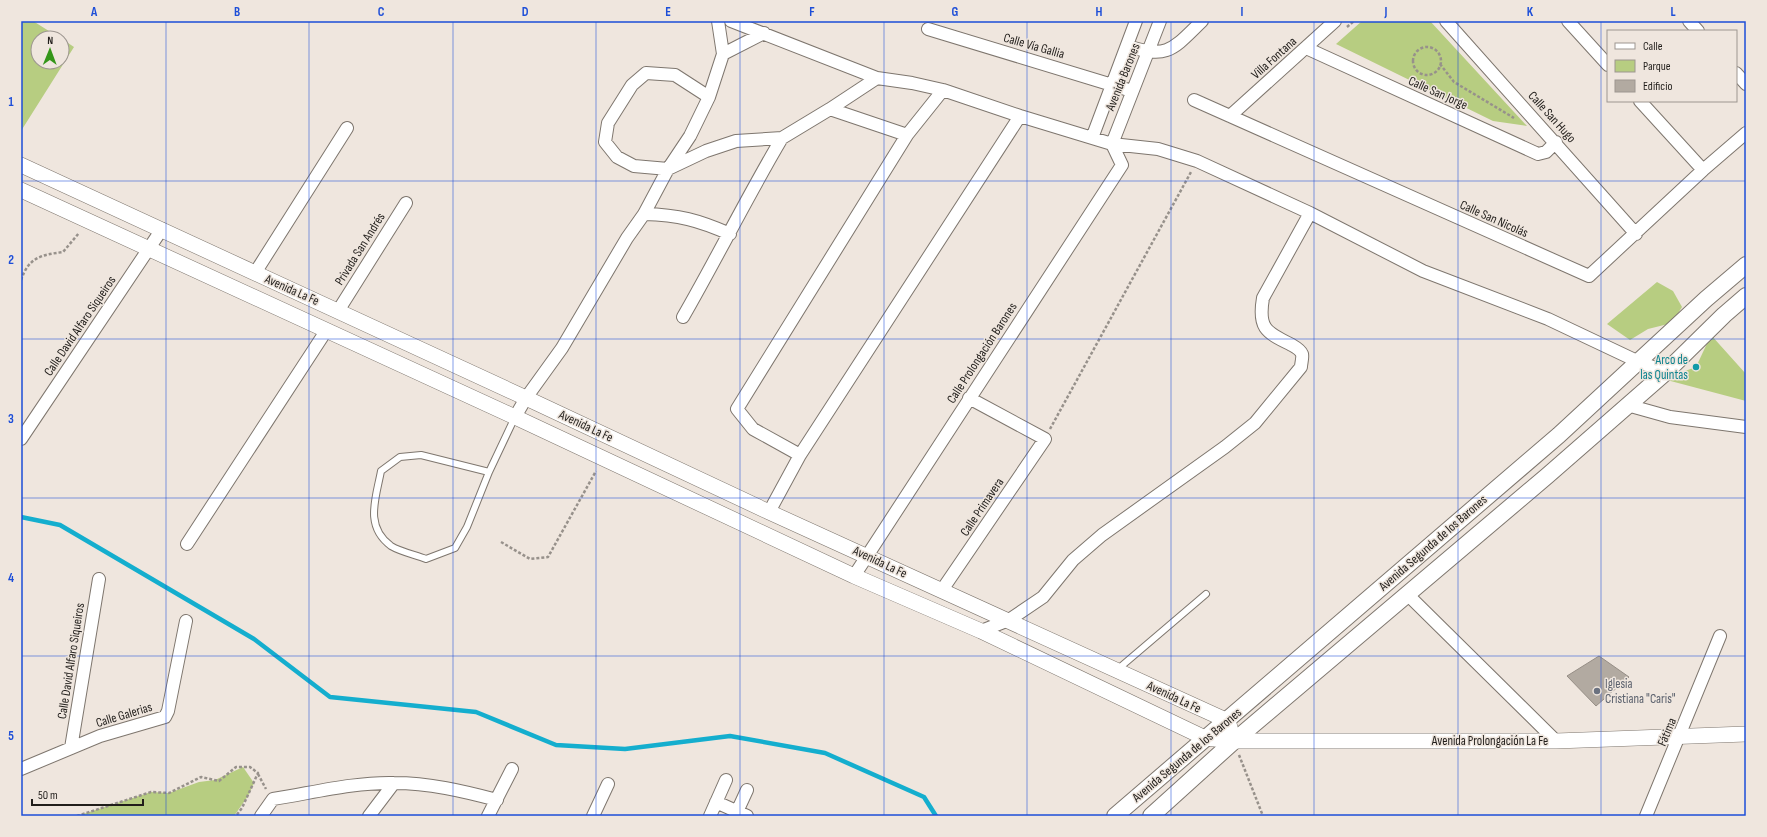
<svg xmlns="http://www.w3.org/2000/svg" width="1767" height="837" viewBox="0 0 1767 837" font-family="'Sofia Sans Condensed',sans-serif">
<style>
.green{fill:#b7cd81}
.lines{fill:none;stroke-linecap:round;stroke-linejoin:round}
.stream{stroke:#14aece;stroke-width:4.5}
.building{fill:#b2aaa1;stroke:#968e86}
.service-casing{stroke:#7e766e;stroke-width:8}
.minor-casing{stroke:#7e766e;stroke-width:14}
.tertiary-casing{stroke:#7e766e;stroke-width:16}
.secondary-casing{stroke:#7e766e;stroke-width:18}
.path{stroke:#97918b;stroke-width:2.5;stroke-dasharray:3 2;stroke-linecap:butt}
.service{stroke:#fff;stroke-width:6}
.minor{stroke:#fff;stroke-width:12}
.tertiary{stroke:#fff;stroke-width:15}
.secondary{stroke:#fff;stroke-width:16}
.grid{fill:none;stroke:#1d4ed8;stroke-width:1;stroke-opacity:0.55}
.culture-dot{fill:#0f9aa8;stroke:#efe6de;stroke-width:1.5}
.worship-dot{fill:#6b7280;stroke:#efe6de;stroke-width:1.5}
.labels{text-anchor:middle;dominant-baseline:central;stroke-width:3;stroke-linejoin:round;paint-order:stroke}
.street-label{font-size:13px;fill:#211e1b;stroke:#efe6de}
.culture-label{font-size:13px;fill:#0d838f;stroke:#efe6de;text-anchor:end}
.worship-label{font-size:13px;fill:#5b616d;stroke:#efe6de;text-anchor:start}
.neatline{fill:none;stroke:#1d4ed8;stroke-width:1.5}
.grid-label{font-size:13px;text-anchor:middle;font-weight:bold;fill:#1d4ed8}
</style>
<rect width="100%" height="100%" fill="#efe6de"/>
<path class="green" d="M 21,21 L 33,21 L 60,38 L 38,38 L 38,62 L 62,62 L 62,39 L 74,47 L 21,131 Z
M 1362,21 L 1430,21 L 1527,126 L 1493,121 L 1336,44 Z
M 1657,282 L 1673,291 L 1682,307 L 1672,323 L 1648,329 L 1630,340 L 1607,324 Z
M 1711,335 L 1746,374 L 1746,401 L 1663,379 L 1696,367 Z
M 243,767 L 254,783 L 248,796 L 234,816 L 77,816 L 151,792 L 169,793 L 199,782 L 215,780 Z"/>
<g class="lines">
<path class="stream" d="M 21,517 L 60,525 L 254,639 L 330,697 L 476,712 L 556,745 L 625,749 L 730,736 L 825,753 L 924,797 L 936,816"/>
</g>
<path class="building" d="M 1599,656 L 1629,677 L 1596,706 L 1567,676 Z"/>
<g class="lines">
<g class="service-casing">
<path id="service" d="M 489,472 L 421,455 L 400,457 L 381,471 C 376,498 364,526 391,546 C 401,552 416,555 426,559 L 455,548 L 467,527 L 489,472 L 515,417
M 1118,669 L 1206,594"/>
</g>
<g class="minor-casing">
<path id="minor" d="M 731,21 L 877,78 L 912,83 L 943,90 L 1020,116 L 1112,144 L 1158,149 L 1197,161 L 1310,213 L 1423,271 L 1548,319 L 1639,362 L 1666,372
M 1446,21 L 1636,234
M 1568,21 L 1608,65
M 1689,21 L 1698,31
M 928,29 L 1132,91
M 1128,46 C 1168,60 1174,48 1202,21
M 1306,48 L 1538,154 L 1546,152 L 1556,142
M 723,54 L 764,33
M 1736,73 L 1746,84
M 877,78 L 830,109 L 907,135
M 709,97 L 675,75 L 646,73 L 632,85 L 608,123 L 605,142 L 617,157 L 634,166 L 668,169 L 706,151 L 736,141 L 782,138 L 830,109
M 1194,100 L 1589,276 L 1703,170 L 1746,133
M 1640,101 L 1703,170
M 1230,116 L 1335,21
M 1092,138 L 1136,21
M 644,214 C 679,215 698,220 730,234
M 255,273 L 347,128
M 338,311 L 406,203
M 683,317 C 717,258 747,197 782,138
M 1627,405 L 1670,417 L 1746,427
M 515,417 L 526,398 L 562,348 L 627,238 L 644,214 L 668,169 L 690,136 L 709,97 L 723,54 L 718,21
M 21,439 L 162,229
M 800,455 L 753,429 L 737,409 L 907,135 L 943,90
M 769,512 L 800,455 L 1020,116
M 187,544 L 326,331
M 854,576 L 1122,165 L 1112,144 L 1160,21
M 942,590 L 1045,439 L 969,398
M 1407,594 L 1556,741
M 981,631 L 1009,620 L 1043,597 L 1073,560 L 1102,535 L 1225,447 L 1255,423 L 1301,367 C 1301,363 1303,358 1302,354 C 1300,349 1295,347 1290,344 C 1265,332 1258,327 1263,298 L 1310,213
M 71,748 L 99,579
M 21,769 L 100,736 L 165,717 L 168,711 L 186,621
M 716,802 L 747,816
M 261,816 L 273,799 C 312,793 354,782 394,783 C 429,783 463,791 497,800
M 369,816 L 394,783
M 488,816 L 512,769
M 593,816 L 608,784
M 710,816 L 726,780
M 735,816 L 747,790
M 1646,816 L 1720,636"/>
</g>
<g class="tertiary-casing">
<path id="tertiary" d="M 21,165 L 526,398 L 769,512 L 1228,721 L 1234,741
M 21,190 L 515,417 L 854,576 L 981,631 L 1205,738 L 1234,741 L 1556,741 L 1746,734"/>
</g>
<g class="secondary-casing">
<path id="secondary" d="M 1115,816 L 1559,435 L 1706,299 L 1746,265
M 1151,816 L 1234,741 L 1547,476 L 1666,372 L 1724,315 L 1746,296"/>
</g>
<path class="path" d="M 1347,27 L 1354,21
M1413 61a14 14 0 1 1 28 0a14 14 0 1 1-28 0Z
M 1440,64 L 1454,82 L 1514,118
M 21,280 C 29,257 41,255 63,252 L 79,233
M 1050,429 L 1191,172
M 501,542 L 530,559 L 548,557 L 596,471
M 1239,755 L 1263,816
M 258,774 L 266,789
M 77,816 L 151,792 L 169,793 L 201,777 L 219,781 L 236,767 L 250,767 L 258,773 L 242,808 L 236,816"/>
<use href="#service" class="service"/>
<use href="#minor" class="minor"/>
<use href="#tertiary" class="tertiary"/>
<use href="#secondary" class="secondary"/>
</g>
<path class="grid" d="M 166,21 L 166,816M 309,21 L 309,816M 453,21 L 453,816M 596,21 L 596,816M 740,21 L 740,816M 884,21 L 884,816M 1027,21 L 1027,816M 1171,21 L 1171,816M 1314,21 L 1314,816M 1458,21 L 1458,816M 1601,21 L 1601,816M 21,181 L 1746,181M 21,339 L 1746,339M 21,498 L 1746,498M 21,656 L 1746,656"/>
<circle class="culture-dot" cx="1696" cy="367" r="4"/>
<circle class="worship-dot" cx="1597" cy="691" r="4"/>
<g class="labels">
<g class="street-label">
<text transform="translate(1034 46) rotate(16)">Calle Vía Gallia</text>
<text transform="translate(1274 58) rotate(-42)">Villa Fontana</text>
<text transform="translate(1123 77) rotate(-68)">Avenida Barones</text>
<text transform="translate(1438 93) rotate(24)">Calle San Jorge</text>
<text transform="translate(1552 117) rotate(48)">Calle San Hugo</text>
<text transform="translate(1494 219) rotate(24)">Calle San Nicolás</text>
<text transform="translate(360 249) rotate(-58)">Privada San Andrés</text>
<text transform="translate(292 290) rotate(24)">Avenida La Fe</text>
<text transform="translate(80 326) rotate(-56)">Calle David Alfaro Siqueiros</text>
<text transform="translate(982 353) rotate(-57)">Calle Prolongación Barones</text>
<text transform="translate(586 426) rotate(25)">Avenida La Fe</text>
<text transform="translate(982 507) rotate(-56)">Calle Primavera</text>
<text transform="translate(1433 543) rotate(-41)">Avenida Segunda de los Barones</text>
<text transform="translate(880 562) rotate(25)">Avenida La Fe</text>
<text transform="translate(71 661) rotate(-81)">Calle David Alfaro Siqueiros</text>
<text transform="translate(1174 697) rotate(25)">Avenida La Fe</text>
<text transform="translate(124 715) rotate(-17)">Calle Galerias</text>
<text transform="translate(1667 732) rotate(-67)">Fátima</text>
<text x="1490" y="741">Avenida Prolongación La Fe</text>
<text transform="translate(1187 755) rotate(-40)">Avenida Segunda de los Barones</text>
</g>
<g class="culture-label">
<text x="1688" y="360">Arco de<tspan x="1688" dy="15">las Quintas</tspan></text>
</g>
<g class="worship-label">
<text x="1605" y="684">Iglesia<tspan x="1605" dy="15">Cristiana "Caris"</tspan></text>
</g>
</g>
<rect width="1767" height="837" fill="none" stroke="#efe6de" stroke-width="44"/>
<rect x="1607" y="30" width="130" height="72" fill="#efe6de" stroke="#9d9690"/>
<rect x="1615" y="43" width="20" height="6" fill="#ffffff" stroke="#9d9690"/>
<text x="1643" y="50" font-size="12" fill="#211e1b">Calle</text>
<rect x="1615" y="60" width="20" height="12" fill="#b7cd81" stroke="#9d9690"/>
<text x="1643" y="70" font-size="12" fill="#211e1b">Parque</text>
<rect x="1615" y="80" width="20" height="12" fill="#b2aaa1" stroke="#9d9690"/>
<text x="1643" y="90" font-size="12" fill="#211e1b">Edificio</text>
<g transform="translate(50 50) rotate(1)"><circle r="19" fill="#efe6de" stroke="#9d9690"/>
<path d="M0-3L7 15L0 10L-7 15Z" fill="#349619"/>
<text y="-6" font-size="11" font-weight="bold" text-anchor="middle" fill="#211e1b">N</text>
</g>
<path d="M32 799v6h111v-6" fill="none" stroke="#211e1b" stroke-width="2"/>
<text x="38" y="799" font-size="12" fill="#211e1b" stroke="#efe6de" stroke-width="3" paint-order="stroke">50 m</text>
<rect x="22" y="22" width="1723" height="793" class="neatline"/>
<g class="grid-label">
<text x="94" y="16">A</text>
<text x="237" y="16">B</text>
<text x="381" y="16">C</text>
<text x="525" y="16">D</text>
<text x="668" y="16">E</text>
<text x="812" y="16">F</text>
<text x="955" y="16">G</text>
<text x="1099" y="16">H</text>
<text x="1242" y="16">I</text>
<text x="1386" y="16">J</text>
<text x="1530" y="16">K</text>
<text x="1673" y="16">L</text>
<text x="11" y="106">1</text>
<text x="11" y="264">2</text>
<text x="11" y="423">3</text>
<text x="11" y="582">4</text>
<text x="11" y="740">5</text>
</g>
</svg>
